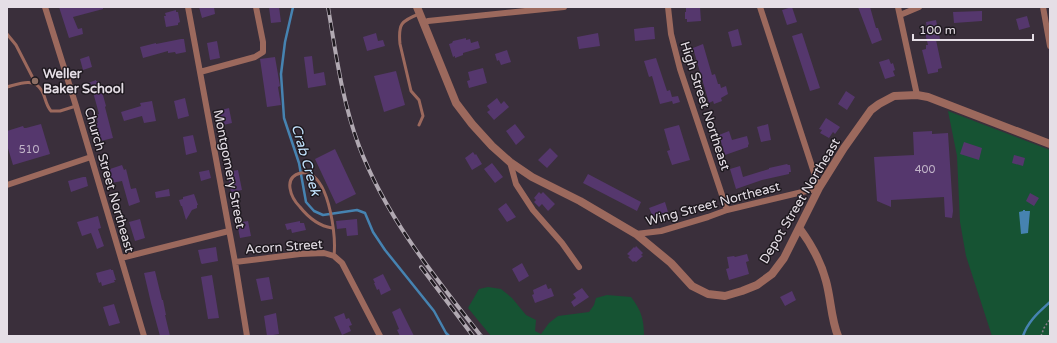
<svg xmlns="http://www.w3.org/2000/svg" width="1057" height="343" viewBox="0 0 1057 343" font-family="'Varela Round',sans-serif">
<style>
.green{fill:#165333}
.water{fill:#4683b1}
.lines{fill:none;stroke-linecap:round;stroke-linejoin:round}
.stream{stroke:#4683b1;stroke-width:2.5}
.building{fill:#55376d}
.path{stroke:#867c87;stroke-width:1.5;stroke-dasharray:2 2;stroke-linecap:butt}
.service{stroke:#9c695d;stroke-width:3}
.minor{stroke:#9c695d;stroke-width:6}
.tertiary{stroke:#9c695d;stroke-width:8}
.rail-casing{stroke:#b1a9b2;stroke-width:4}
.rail{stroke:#1e191f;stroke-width:2.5;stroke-dasharray:8;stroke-linecap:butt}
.education-dot{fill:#8d6e63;stroke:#1e191f;stroke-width:1.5}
.labels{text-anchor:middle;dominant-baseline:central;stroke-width:3;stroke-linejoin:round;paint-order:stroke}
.number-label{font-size:11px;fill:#c1b4c8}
.poi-label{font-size:13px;font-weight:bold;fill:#e5dee6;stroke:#1e191f;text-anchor:start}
.street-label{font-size:13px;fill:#e5dee6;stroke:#1e191f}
.water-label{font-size:14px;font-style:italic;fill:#c3e3fe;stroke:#1e191f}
</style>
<rect width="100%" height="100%" fill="#3a2f3b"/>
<path class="green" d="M 948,111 L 1050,150 L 1050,336 L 992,336 L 966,256 L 960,222 L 957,156 Z
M 488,287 L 501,289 L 512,298 L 526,315 L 536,320 L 535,331 L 541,334 L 549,323 L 558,316 L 589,312 L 594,305 L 596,298 L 607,295 L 631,297 C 641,310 644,319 644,336 L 491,336 L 468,308 L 479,289 Z"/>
<path class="water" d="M 1023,210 L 1025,210 L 1025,211 L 1030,211 L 1028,233 L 1021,234 L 1019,212 L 1023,211 Z"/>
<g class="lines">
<path class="stream" d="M 293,7 L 285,42 L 281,74 L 284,118 L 299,163 L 306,202 L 314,211 L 323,215 L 357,210 L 365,213 L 373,232 L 385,250 L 434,311 L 446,333 L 449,336
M 1023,336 C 1028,321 1039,312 1050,302"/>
</g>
<path class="building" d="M 59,7 L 103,7 L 103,9 L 73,17 L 78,29 L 82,28 L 83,34 L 69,38 Z
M 199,7 L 214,7 L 215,14 L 202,18 Z
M 269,7 L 279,7 L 281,22 L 271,23 Z
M 700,7 L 701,21 L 687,22 L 687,19 L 685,19 L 685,12 L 686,12 L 686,8 Z
M 792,7 L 797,22 L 787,25 L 782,10 Z
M 858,7 L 870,7 L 876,28 L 878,28 L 882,40 L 872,44 Z
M 176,10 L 176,12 L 178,12 L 180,22 L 178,23 L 178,25 L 166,27 L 164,16 L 166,16 L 165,13 Z
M 982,11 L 982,21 L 954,23 L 953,12 Z
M 1027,16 L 1030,27 L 1019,30 L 1016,19 Z
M 936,20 L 940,39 L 936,40 L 942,68 L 938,69 L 938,72 L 928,74 L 922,50 L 926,49 L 926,45 L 928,45 L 924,29 L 927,28 L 926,22 Z
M 651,27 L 654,27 L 655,39 L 635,41 L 634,29 Z
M 738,29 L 742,45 L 732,47 L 728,32 Z
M 376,33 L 378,41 L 383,40 L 385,46 L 367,51 L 363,37 Z
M 598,33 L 600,46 L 579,49 L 577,37 Z
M 802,33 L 820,88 L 810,91 L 792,36 Z
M 466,38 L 466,40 L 470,39 L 471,43 L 478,41 L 480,48 L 463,53 L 463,55 L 455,58 L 455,56 L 453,57 L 449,44 L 452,43 L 453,41 Z
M 181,39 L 184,39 L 186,52 L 176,54 L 175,52 L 168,53 L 168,51 L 143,58 L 140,47 L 156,43 L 156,44 Z
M 217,41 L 220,58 L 210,60 L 207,43 Z
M 703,44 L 712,75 L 715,74 L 718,84 L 720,84 L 721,88 L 726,86 L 728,94 L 721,98 L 722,101 L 714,104 L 713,101 L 709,103 L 693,48 Z
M 507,50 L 511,62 L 501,65 L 499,60 L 497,61 L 495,54 Z
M 89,56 L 92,67 L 83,70 L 80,59 Z
M 312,56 L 314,74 L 324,72 L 326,85 L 308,88 L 304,57 Z
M 275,57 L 280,86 L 278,87 L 281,105 L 267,107 L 260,59 Z
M 656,58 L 667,91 L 670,90 L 672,97 L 678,96 L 680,102 L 673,104 L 672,101 L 660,104 L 652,76 L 649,77 L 644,61 Z
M 889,59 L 891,64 L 893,63 L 895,70 L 893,71 L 895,76 L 885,79 L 879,62 Z
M 483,68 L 487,83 L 469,88 L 467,81 L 470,80 L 468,72 Z
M 396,71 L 405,105 L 384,112 L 374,76 Z
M 96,80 L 96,81 L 99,81 L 106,106 L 105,107 L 113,138 L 101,141 L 96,123 L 98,123 L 96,115 L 99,114 L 93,92 L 86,94 L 83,85 Z
M 846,91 L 855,97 L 847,110 L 838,104 Z
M 185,98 L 189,116 L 178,119 L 174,101 Z
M 497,98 L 501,104 L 504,101 L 509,107 L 494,120 L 487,112 L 490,110 L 487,106 Z
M 152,101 L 156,121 L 144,123 L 142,116 L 124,121 L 121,112 L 141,106 L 140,103 Z
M 229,108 L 232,123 L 219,126 L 217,111 Z
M 826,118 L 840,127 L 835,134 L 833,132 L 829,138 L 820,133 L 822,130 L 819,129 Z
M 41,124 L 50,154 L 13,165 L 7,145 L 7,131 L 23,126 L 24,128 L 26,128 Z
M 515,124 L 525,137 L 516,145 L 506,131 Z
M 768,124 L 771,140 L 761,142 L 757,127 Z
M 679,125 L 690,160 L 672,165 L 667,151 L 670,150 L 664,129 Z
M 729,131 L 732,140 L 747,136 L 749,144 L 748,145 L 748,147 L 725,155 L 719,135 Z
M 932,131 L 932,134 L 948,133 L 953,211 L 952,218 L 945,217 L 944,197 L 891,200 L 891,207 L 877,201 L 874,157 L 914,155 L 913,132 Z
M 193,135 L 197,152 L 186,155 L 183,137 Z
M 964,142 L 982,148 L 979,160 L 960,154 Z
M 550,148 L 558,156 L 547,168 L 538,160 Z
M 335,149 L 356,194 L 336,204 L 315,159 Z
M 473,152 L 475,155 L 476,154 L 482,164 L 472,170 L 465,158 Z
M 1014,155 L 1025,158 L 1023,166 L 1012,163 Z
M 492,163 L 503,177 L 495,183 L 484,169 Z
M 787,164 L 788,165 L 790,165 L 791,172 L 789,172 L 789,174 L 762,180 L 736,189 L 730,169 L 740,166 L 743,177 L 769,169 L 769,168 Z
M 122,165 L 124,170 L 126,169 L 131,189 L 136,188 L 140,202 L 129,206 L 122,181 L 111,183 L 107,170 Z
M 209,170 L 211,178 L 201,181 L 199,172 Z
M 238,170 L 242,190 L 231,192 L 227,172 Z
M 588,174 L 641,202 L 637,211 L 583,183 Z
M 83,177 L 86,177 L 88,186 L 71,192 L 68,181 Z
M 169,189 L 170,196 L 156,198 L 155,192 Z
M 539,192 L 541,194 L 543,192 L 555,204 L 548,211 L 542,204 L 539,207 L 534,202 L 536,200 L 534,198 Z
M 1030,193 L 1039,198 L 1034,206 L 1026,201 Z
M 194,194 L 198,205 L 197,205 L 197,208 L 192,210 L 186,220 L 182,206 L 181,206 L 179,200 L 183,199 L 183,197 Z
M 665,202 L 668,212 L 653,217 L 649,208 Z
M 506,203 L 516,217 L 507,222 L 498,209 Z
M 98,216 L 101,228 L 98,229 L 104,246 L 97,249 L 91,233 L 82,236 L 77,222 Z
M 140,219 L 145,238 L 135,241 L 129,222 Z
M 357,219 L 358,235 L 347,236 L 346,228 L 337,229 L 336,221 Z
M 248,221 L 251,236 L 240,238 L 237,223 Z
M 300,221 L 300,223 L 304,223 L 306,230 L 292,233 L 291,229 L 287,230 L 285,224 Z
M 636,246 L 643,253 L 641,255 L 643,256 L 636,262 L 634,261 L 633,262 L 628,257 L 630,256 L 627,254 L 634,247 L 635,248 Z
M 216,247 L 218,261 L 202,264 L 201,263 L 198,250 Z
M 747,254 L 749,261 L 746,262 L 749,274 L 729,280 L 726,269 L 729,268 L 727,257 L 734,256 L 735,257 Z
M 522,263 L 529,276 L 519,282 L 512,269 Z
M 111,269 L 111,270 L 113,270 L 116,280 L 114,280 L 115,282 L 102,286 L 101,282 L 99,283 L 96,273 Z
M 155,271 L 162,300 L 163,300 L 166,315 L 165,315 L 170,336 L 160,336 L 151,303 L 144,273 Z
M 383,274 L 391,290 L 381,295 L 379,289 L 377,290 L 374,283 L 375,283 L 373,279 Z
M 212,275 L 219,318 L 208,319 L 201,277 Z
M 269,277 L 273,299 L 261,301 L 256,279 Z
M 546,284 L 548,289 L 551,288 L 554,296 L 535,303 L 532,295 L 534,294 L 533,290 Z
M 582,288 L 589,297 L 574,307 L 571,302 L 576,298 L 573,294 Z
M 792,291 L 796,300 L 785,306 L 780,297 Z
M 114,304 L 120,323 L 109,326 L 103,307 Z
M 400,308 L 414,336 L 400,336 L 397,330 L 399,329 L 392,312 Z
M 276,313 L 279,334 L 267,336 L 264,316 Z
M 344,313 L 346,319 L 349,318 L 352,325 L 349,326 L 351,331 L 342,335 L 334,317 Z"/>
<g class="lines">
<path class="path" d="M 1041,336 L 1044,328 L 1050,319"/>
<path class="service" d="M 7,34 L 16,45 L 36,84
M 7,87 C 19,84 34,77 42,91 C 46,98 45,104 51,111 L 60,111 L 76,106
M 419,125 L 423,116 L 419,100 L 411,91 L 400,44 C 398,24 401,21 419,14
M 332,228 C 319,226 308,217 300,207 C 291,198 282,177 301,173 C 304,173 307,172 310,174 C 330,184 336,236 334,256"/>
<path class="minor" d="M 45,7 L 76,106 L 144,336
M 188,7 L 235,262 L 247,336
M 668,7 L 671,34 L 680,69 L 727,210
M 898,7 L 917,95
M 1043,7 L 1050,46
M 900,15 L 919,7
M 423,23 L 428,21 L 564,7
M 200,72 L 255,57 L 263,52 L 263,42 L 256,7
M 510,162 L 516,184 L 533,210 L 562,243 L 579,267
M 7,185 L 91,157
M 636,234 L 661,231 L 708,217 L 727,210 L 819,188 L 760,7
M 121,258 L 229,231
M 235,262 L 300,254 L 324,253 L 334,256 L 342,263 L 380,336"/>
<path class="tertiary" d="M 417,7 L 456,103 L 472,124 L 492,146 L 510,162 L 532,177 L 580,201 L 636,234 L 671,263 L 692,286 L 708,294 L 725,296 L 742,291 L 757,285 L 772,274 L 784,258 L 819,188 L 844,148 L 871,110 L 879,104 L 894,96 L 917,95 L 928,97 L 1050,144
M 800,229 C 811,244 821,262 826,281 C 831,299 831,319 838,336"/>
<g class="rail-casing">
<path id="rail" d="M 328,7 C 336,54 342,101 359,146 C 386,217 434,276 481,336
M 421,267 L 473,336"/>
</g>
<use href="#rail" class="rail"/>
</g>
<circle class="education-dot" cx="35" cy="81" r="4"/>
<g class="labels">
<g class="number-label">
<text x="29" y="149">510</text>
<text x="925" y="169">400</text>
</g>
<g class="poi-label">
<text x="43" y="74">Weller<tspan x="43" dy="15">Baker School</tspan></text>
</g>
<g class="street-label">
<text transform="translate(705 106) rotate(72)">High Street Northeast</text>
<text transform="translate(229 169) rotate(79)">Montgomery Street</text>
<text transform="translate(109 180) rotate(74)">Church Street Northeast</text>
<text transform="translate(800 201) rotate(-59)">Depot Street Northeast</text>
<text transform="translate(713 204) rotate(-15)">Wing Street Northeast</text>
<text transform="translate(284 247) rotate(-4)">Acorn Street</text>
</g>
<g class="water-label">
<text transform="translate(306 160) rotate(74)">Crab Creek</text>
</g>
</g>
<rect width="1057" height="343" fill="none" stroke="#e5dee6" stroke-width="16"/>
<path d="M913 34v6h120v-6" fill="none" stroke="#e5dee6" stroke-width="2"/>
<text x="919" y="34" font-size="12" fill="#e5dee6" stroke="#1e191f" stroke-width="3" paint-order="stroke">100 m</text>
</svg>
